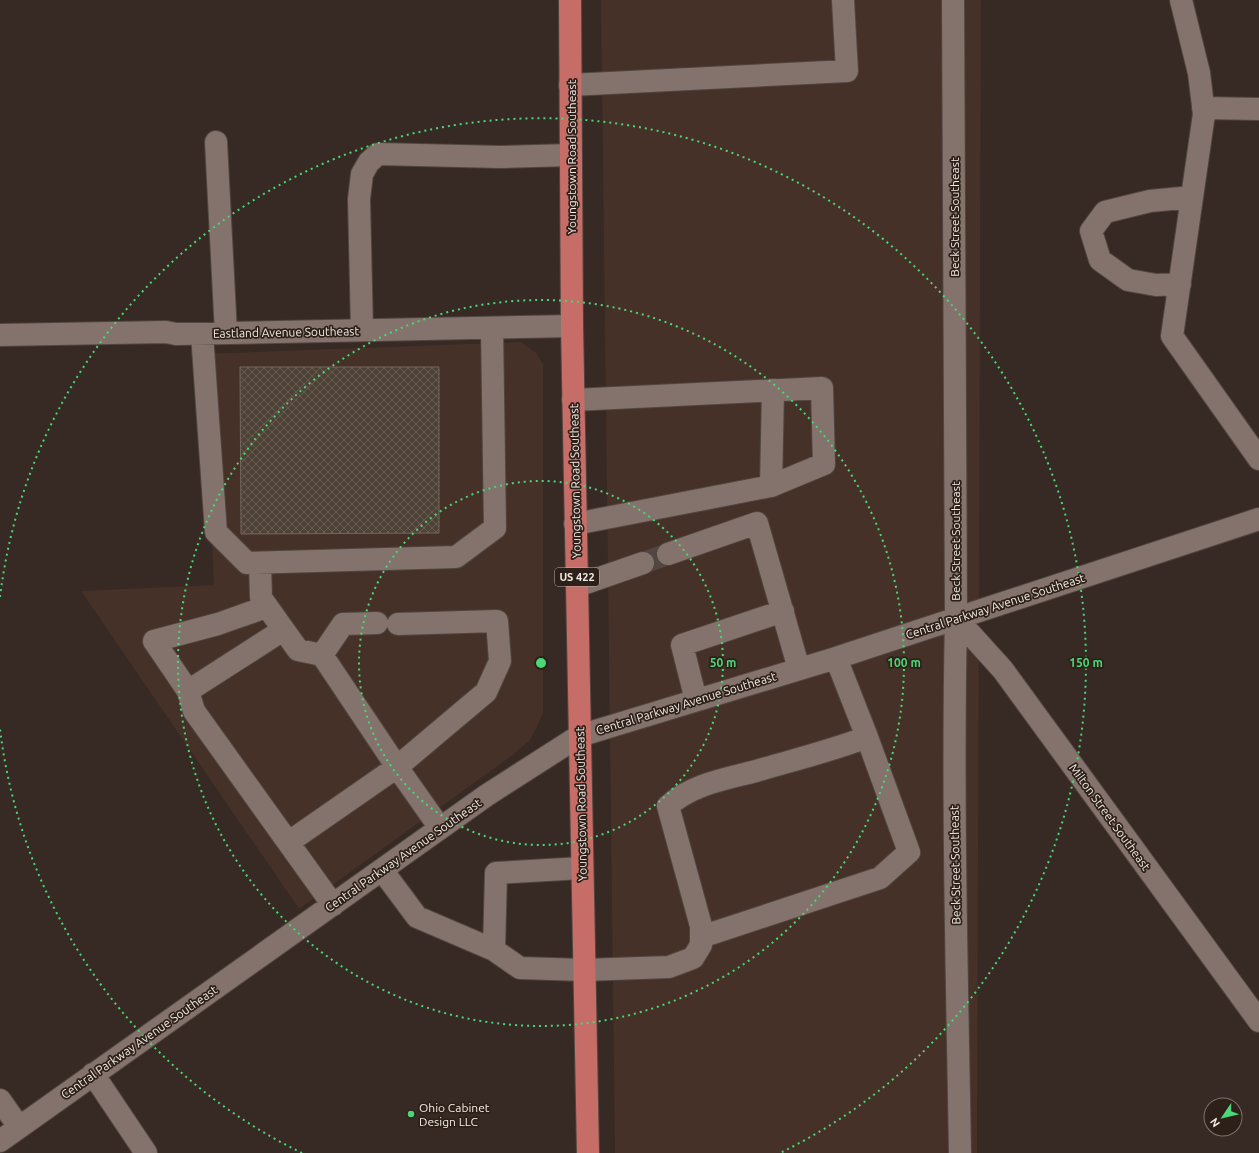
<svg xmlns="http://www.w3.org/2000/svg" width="1259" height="1153" viewBox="0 0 1259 1153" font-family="Ubuntu,sans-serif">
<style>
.built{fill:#463128}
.building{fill:url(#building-cross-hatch);stroke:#73675b}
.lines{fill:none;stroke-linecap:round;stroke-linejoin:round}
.minor-tunnel{stroke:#534640;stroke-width:22;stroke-dasharray:22 11;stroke-linecap:butt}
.minor-casing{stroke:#514640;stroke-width:24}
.major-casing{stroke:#514640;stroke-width:24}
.minor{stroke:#84736c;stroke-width:22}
.major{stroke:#c76d68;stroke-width:22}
.ring{fill:none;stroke:#4bd677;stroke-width:2;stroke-dasharray:2 4}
.poi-dot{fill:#4bd677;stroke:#2d2019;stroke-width:1.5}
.labels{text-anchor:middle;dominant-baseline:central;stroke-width:3.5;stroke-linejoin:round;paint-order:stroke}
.shield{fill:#2d2019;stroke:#b8aea8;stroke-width:1}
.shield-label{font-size:11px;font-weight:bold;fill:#f4ebe6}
.street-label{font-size:12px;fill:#f4ebe6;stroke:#2d2019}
.poi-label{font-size:12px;fill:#f4ebe6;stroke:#2d2019;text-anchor:start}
.centre{fill:#4bd677;stroke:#2d2019;stroke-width:2}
.ring-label{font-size:12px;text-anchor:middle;font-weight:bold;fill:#4bd677;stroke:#2d2019;stroke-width:3.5;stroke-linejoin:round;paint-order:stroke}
</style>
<defs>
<pattern id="building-cross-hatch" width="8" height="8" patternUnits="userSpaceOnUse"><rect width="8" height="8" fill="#4e4237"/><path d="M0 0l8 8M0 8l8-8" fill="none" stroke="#685d54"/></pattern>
</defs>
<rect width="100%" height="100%" fill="#372923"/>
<path class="built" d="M 601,0 L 981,0 L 977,1153 L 615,1153 Z
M 521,342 L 536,353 L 543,364 L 543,713 L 537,727 L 530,740 L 514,754 L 299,909 L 81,591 L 214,585 L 204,354 Z"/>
<path class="building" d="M 240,367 L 439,367 L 439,533 L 241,534 Z"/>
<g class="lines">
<path class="minor-tunnel" d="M 643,563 L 668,554"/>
<g class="minor-casing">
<path id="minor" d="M 953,0 L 956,618 C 952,796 957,975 960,1153
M 1181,0 L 1199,73 L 1204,114 L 1172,336 L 1259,459
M 570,85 L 847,71 L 843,0
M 1203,108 L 1259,109
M 216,142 L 226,333
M 1180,284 L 1156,285 L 1128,280 L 1100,260 L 1091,231 L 1105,212 L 1150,201 L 1192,197
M 362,330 L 359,199 L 362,174 L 369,162 L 378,154 L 501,157 L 571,155
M 202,334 L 216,532 L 247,563 L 456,557 L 495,528 L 492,328
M 0,335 L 166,332 L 176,334 L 572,326
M 573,400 L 822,388 L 824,464 L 771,486 L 773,390
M 575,524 L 771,486
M 668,554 L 757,523 L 799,669
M 260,563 L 261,598 L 298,650 L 322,655
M 577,586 L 643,563
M 266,607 L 218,624 L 154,641 L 188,691 L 283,630
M 956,618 L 1003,670 L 1259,1021
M 398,624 L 497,621 L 500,661 L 486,692 L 397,767 L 440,828
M 188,691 L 194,711 L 333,905
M 696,700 L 682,645 L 783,611
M 289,842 L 397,767 L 322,655 L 343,624 L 377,623
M 382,870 L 417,917 L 494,950 L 520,968 L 584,970 L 669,967 L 693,958 L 701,945 L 701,926 L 668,806 C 692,784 726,779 756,771 C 793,760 831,751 867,737 L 836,658
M 701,937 L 880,878 L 909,852 L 867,737
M 494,950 L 496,873 L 582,868
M 93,1074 L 146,1153
M 0,1100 L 19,1127
M 0,1141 L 487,795 L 579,736 L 836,658 L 1259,519"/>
</g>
<g class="major-casing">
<path id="major" d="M 570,0 L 572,326 L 588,1153"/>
</g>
<use href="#minor" class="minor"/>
<use href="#major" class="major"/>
</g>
<g class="ring">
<circle cx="541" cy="663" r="182"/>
<circle cx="541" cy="663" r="363"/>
<path d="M302 1153A545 545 0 0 1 0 729M0 597A545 545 0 1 1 780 1153"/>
</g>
<circle class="poi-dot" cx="411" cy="1114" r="4"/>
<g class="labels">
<rect class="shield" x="555" y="568" width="44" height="18" rx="3"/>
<g class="shield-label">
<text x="577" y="577">US 422</text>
</g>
<g class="street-label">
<text transform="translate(571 157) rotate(-90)">Youngstown Road Southeast</text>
<text transform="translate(954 217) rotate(-90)">Beck Street Southeast</text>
<text transform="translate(286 332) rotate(-1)">Eastland Avenue Southeast</text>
<text transform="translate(575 481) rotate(-91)">Youngstown Road Southeast</text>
<text transform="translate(955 541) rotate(-90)">Beck Street Southeast</text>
<text transform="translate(995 606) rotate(-18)">Central Parkway Avenue Southeast</text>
<text transform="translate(686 703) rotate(-17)">Central Parkway Avenue Southeast</text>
<text transform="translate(581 804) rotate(-91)">Youngstown Road Southeast</text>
<text transform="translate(1110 817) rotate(54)">Milton Street Southeast</text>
<text transform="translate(403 855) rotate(-35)">Central Parkway Avenue Southeast</text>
<text transform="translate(955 865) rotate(-91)">Beck Street Southeast</text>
<text transform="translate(139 1042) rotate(-35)">Central Parkway Avenue Southeast</text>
</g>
<g class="poi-label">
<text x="419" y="1107">Ohio Cabinet<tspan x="419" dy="14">Design LLC</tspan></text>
</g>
</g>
<circle cx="541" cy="663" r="6" class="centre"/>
<g class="ring-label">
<text x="723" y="667">50 m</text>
<text x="904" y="667">100 m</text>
<text x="1086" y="667">150 m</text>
</g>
<g transform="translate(1223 1117) rotate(235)"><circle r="19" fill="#2d2019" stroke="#7d716b"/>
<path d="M0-3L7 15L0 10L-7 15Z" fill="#4bd677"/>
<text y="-6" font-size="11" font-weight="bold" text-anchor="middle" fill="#f4ebe6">N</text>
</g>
</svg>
